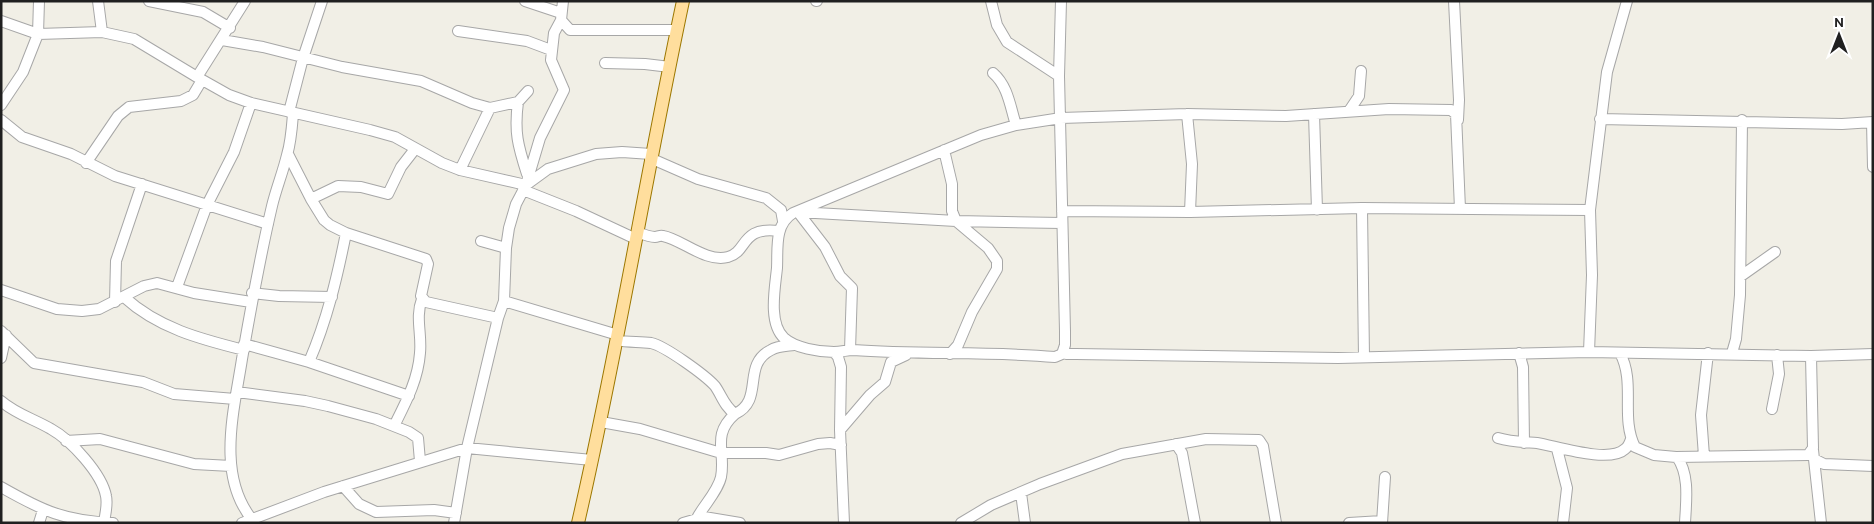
<svg xmlns="http://www.w3.org/2000/svg" width="1874" height="524" viewBox="0 0 1874 524" font-family="Overpass,sans-serif">
<style>
.lines{fill:none;stroke-linecap:round;stroke-linejoin:round}
.minor-casing{stroke:#a7a7a7;stroke-width:12}
.major-casing{stroke:#9c7700;stroke-width:14}
.minor{stroke:#fff;stroke-width:10}
.major{stroke:#ffde9d;stroke-width:12}
</style>
<rect width="100%" height="100%" fill="#f1efe6"/>
<g class="lines">
<g class="minor-casing">
<path id="minor" d="M 98,1 L 102,32
M 149,1 L 203,12 L 230,28
M 525,1 L 561,13
M 563,1 L 561,20 L 570,30 L 677,30
M 816,1 L 817,1
M 991,1 L 997,25 L 1007,42 L 1059,76
M 1061,1 L 1059,76 L 1065,331 L 1065,345 L 1062,354 L 1055,357 C 988,351 920,355 853,350 C 847,350 841,352 834,352 C 819,352 795,348 784,338 C 768,323 775,288 777,268 C 778,248 774,225 793,213 L 981,135 L 1016,125 L 1061,118 L 1187,114 L 1286,116 L 1389,109 L 1451,110 L 1456,114 L 1460,209
M 1454,1 L 1459,100 L 1458,120
M 1,21 L 38,34 L 102,32 L 134,39 L 197,77 L 229,95 L 251,103 L 370,130 L 395,137 L 442,163 L 460,170 L 526,185 L 540,138 L 564,90 L 551,60 L 554,33 L 561,20
M 458,31 L 527,41 L 551,50
M 222,40 L 263,47 L 342,67 L 421,81 L 472,103 L 490,108 L 518,102 L 528,91
M 605,63 L 645,64 L 670,67
M 993,73 C 1008,86 1010,106 1016,125
M 197,77 L 245,1
M 518,102 C 514,132 518,146 527,174
M 1,105 L 23,72 L 38,34 L 39,1
M 1349,111 L 1359,96 L 1361,71
M 289,112 L 303,58 L 322,1
M 1187,114 L 1192,164 L 1190,212
M 1314,114 L 1317,210
M 1600,119 L 1842,124 L 1873,122
M 1,120 L 22,137 L 71,154 L 115,176 L 268,224
M 1872,122 L 1873,167
M 944,150 L 952,184 L 952,211 L 956,221 L 988,248 L 997,261 L 997,269 L 972,312 L 958,345 L 950,354
M 288,154 L 311,199 L 324,220 L 330,225 L 346,233 L 426,259 L 428,264 L 421,296 L 426,302 L 498,318
M 650,158 L 698,179 L 766,198 L 781,210 L 783,221
M 86,163 L 118,116 L 129,107 L 181,101 L 193,95 L 202,80
M 460,170 L 490,108
M 523,190 L 576,211 L 636,239
M 311,199 L 338,186 L 361,187 L 388,194 L 401,167 L 415,149
M 1362,208 L 1364,357
M 1062,211 L 1190,212 L 1362,208 L 1590,210
M 798,212 L 956,221 L 1062,223
M 798,212 L 825,247 L 840,276 L 852,288 L 850,350
M 637,232 C 642,234 650,237 655,237 C 658,237 660,235 663,236 C 681,239 706,263 728,257 C 748,252 740,226 779,231
M 481,241 L 506,248
M 1741,276 L 1775,252
M 177,287 L 207,205 L 234,152 L 251,103
M 1,290 L 57,309 L 82,311 L 99,309 L 144,286 L 157,283 L 194,293 L 251,302
M 252,293 L 279,296 L 332,297
M 124,297 C 158,328 200,339 244,350
M 504,301 L 618,335
M 115,302 L 116,261 L 142,184
M 1,331 L 34,363 L 143,382 L 174,394 L 235,399
M 617,340 C 628,343 640,341 651,343 C 665,346 705,375 715,386 C 722,396 724,406 735,414 C 765,400 741,365 771,350 C 777,346 786,346 794,345
M 244,344 L 309,362 L 409,396
M 1064,351 L 1066,354 L 1076,354 L 1338,358 L 1589,352 L 1811,356 L 1873,354
M 834,352 L 838,357 L 841,367 L 840,430 L 844,523
M 1589,352 L 1592,275 L 1590,210 L 1607,72 L 1627,1
M 1519,353 L 1523,367 L 1524,443
M 1620,353 C 1636,383 1620,417 1635,447 L 1654,455 L 1676,457 L 1808,455 L 1813,448 L 1811,356
M 1732,353 L 1736,339 L 1740,295 L 1742,120
M 1,358 L 6,335
M 309,362 C 327,320 337,278 346,233
M 237,392 L 305,401 L 328,406 L 376,419 L 409,432 L 418,438 L 420,461
M 1,401 C 16,414 34,419 51,429 C 71,440 102,474 106,496 C 108,505 105,514 104,523
M 1772,409 L 1779,374 L 1777,355
M 601,422 L 640,429 L 721,453 L 766,453 L 779,455 L 818,444 L 830,443 L 841,445
M 394,426 C 406,402 418,380 420,353 C 422,334 415,317 422,299
M 840,430 L 870,395 L 885,382 L 891,362 L 906,355
M 1498,438 C 1512,442 1523,442 1537,443 C 1556,446 1609,464 1625,449 C 1628,447 1630,442 1631,439
M 66,441 L 100,439 L 194,464 L 231,466
M 1176,444 L 1182,453 L 1195,523
M 1557,449 L 1567,488 L 1563,523
M 1813,450 L 1821,523
M 1704,456 L 1701,415 L 1708,353
M 1677,457 C 1690,475 1686,502 1685,523
M 1814,459 L 1824,464 L 1873,466
M 343,486 L 359,504 L 376,512 L 434,510 L 456,513
M 1,487 C 43,511 65,521 113,523
M 1021,493 L 1025,523
M 697,518 C 704,505 718,491 721,477 C 726,452 711,435 735,414
M 39,523 L 43,510
M 242,523 L 324,492 L 467,448 L 592,460
M 255,523 C 215,478 234,411 242,359 C 251,307 260,257 272,206 C 276,189 283,172 287,155 C 291,142 292,127 293,114
M 454,523 L 467,448 L 498,318 L 504,301 L 506,248 L 509,228 L 516,204 L 526,185 L 548,169 L 596,154 L 622,152 L 651,154
M 683,523 L 704,517 L 740,523
M 961,523 L 991,505 L 1040,484 L 1122,454 L 1206,439 L 1259,440 L 1263,446 L 1276,523
M 1349,523 L 1382,521
M 1382,523 L 1385,477"/>
</g>
<g class="major-casing">
<path id="major" d="M 578,523 C 618,350 646,175 683,1"/>
</g>
<use href="#minor" class="minor"/>
<use href="#major" class="major"/>
</g>
<rect width="1874" height="524" fill="none" stroke="#202020" stroke-width="5"/>
<g transform="translate(1839 35)" stroke="#ffffff" stroke-width="4" paint-order="stroke">
<path d="M0-4L9 19L0 12L-9 19Z" fill="#202020"/>
<text y="-8" font-size="14" font-weight="bold" text-anchor="middle" fill="#202020">N</text>
</g>
</svg>
